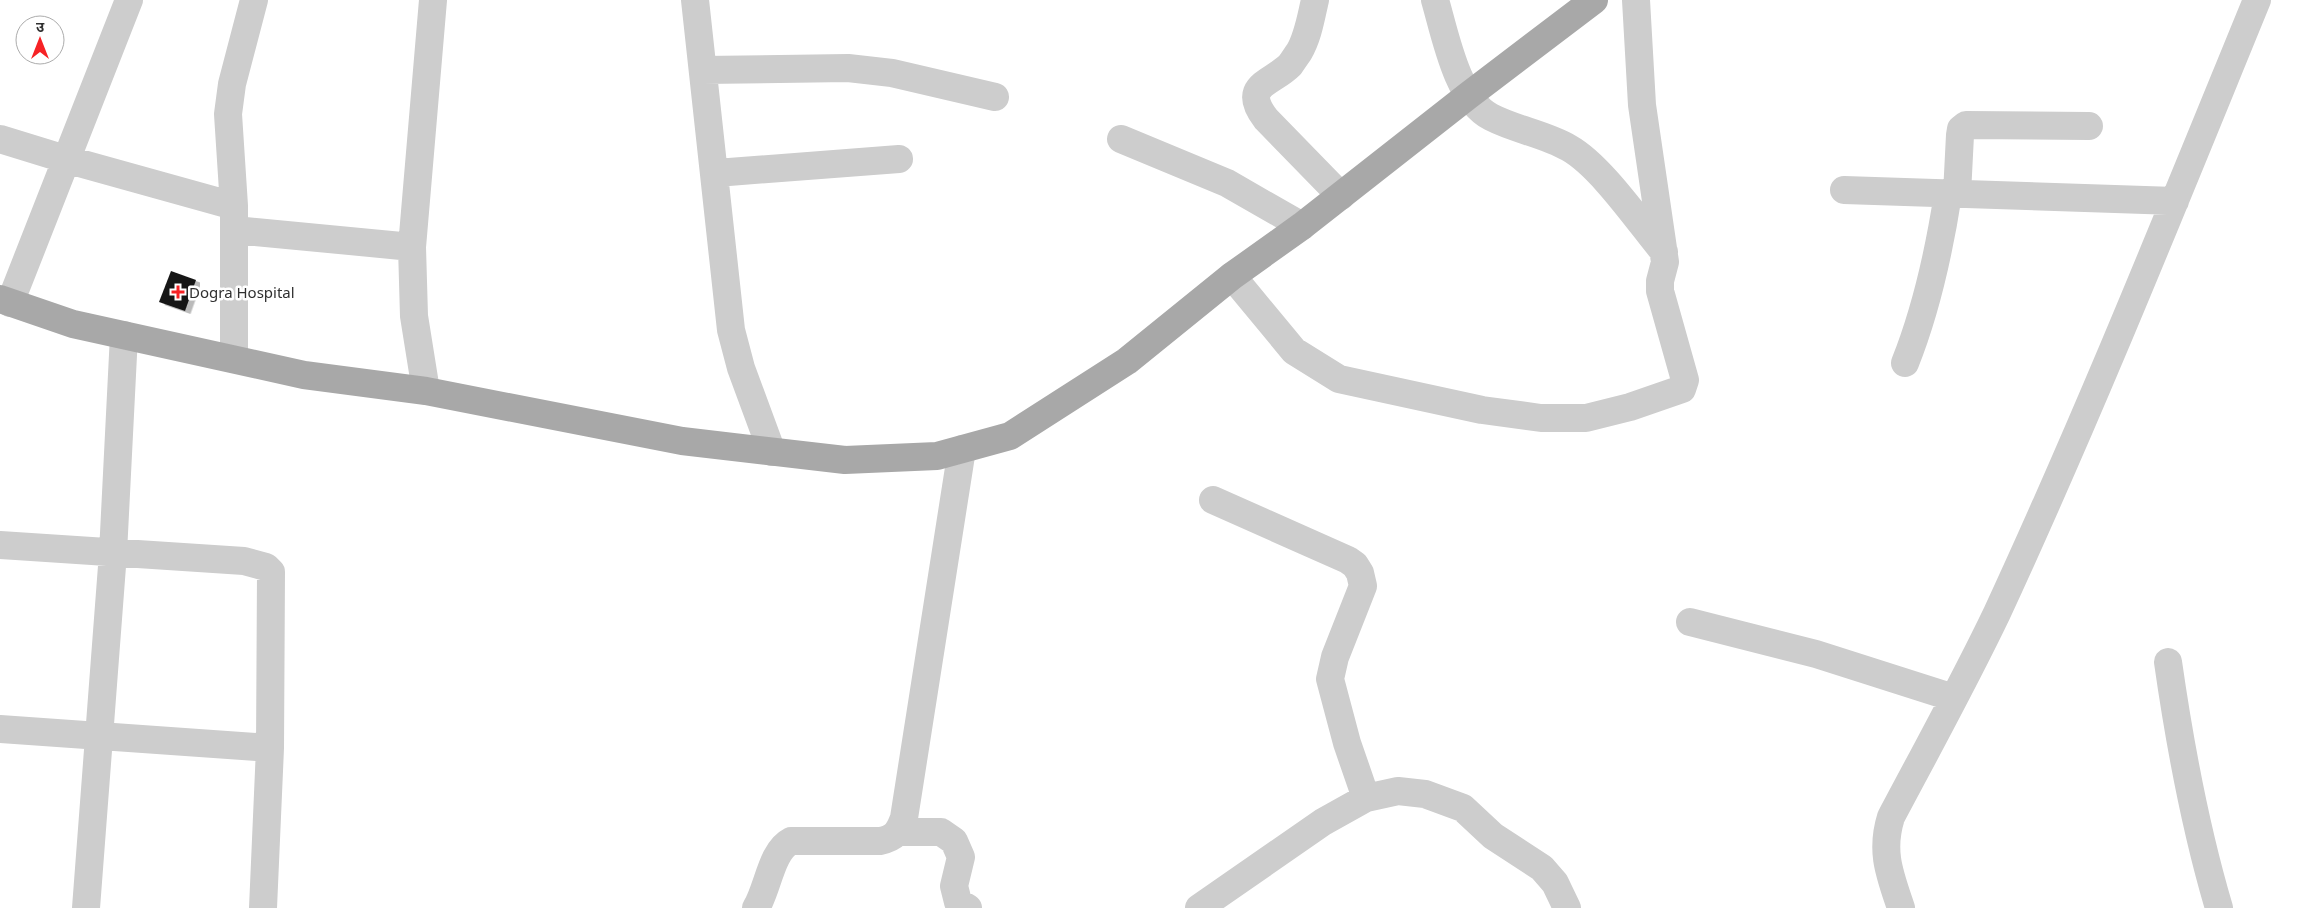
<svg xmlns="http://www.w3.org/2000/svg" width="2317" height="908" viewBox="0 0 2317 908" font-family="'Noto Sans','Noto Sans Devanagari',sans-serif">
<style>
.building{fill:#171717;filter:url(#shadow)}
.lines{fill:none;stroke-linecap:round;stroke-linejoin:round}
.minor{stroke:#cdcdcd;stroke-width:28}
.major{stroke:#a8a8a8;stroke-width:28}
.poi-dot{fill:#f62225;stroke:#fff;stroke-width:2}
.labels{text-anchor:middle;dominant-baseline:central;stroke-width:5;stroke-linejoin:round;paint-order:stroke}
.poi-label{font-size:15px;fill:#303030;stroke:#fff;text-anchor:start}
</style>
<defs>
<filter id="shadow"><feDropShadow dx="5.5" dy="3" stdDeviation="0" flood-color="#0004"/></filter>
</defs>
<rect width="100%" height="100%" fill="#fff"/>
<path class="building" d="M 171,271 L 196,280 L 185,311 L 159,302 Z"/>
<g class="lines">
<path class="minor" d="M 695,0 L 731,330 L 741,368 L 772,452
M 1315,0 C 1311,17 1308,37 1299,52 C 1296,56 1293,61 1290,65 C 1271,84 1240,85 1266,119 L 1341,196
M 1435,0 C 1445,34 1457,100 1491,117 C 1516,130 1545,134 1569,148 C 1601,166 1639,222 1664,252
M 703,70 L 848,68 L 892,73 L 995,97
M 0,139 L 65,159 L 234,206 L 234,359
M 1121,139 L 1227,183 L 1302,226
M 716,173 L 899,159
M 1844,190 L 2175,201
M 1957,194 L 1960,135 L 1961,129 L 1966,125 L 2089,126
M 234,206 L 228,114 L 232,84 L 254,0
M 235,230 L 412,247
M 1232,276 L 1294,351 L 1339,379 L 1482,410 L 1541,418 L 1586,418 L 1630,407 L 1682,389 L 1685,380 L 1660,291 L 1660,281 L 1665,262 L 1642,105 L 1636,0
M 10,303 L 129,0
M 1905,363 C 1927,308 1939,252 1948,194
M 426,391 L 414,316 L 412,247 L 433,0
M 1213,500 L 1348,560 L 1355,565 L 1360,573 L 1363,586 L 1335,657 L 1330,679 L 1347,743 L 1366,798
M 0,545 L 244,561 L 266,567 L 271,572 L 270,748 L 263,908
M 1690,622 L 1816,654 L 1954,698
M 2168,662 C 2180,746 2195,827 2219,908
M 0,729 L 270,748
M 899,832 L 941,832 L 954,841 L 961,857 L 954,886 L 958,902 L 968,908
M 86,908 L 113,553 L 124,335
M 756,908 C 768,889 771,851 791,841 L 880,841 C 895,838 899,832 904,818 L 962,449
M 1199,908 L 1323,822 L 1366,798 L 1398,791 L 1425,794 L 1463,808 L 1493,836 L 1542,868 L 1555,883 L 1567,908
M 1901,908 C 1890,875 1880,852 1891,817 C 1927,749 1964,682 1997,613 C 2090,412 2173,205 2257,0"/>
<path class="major" d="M 0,299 L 73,324 L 304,375 L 426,391 L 682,441 L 845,460 L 937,456 L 1010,436 L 1127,361 L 1232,276 L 1302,226 L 1469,95 L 1594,0"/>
</g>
<path class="poi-dot" d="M175.5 284.5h5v5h5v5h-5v5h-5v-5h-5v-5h5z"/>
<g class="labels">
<g class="poi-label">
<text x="189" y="292">Dogra Hospital</text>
</g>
</g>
<g transform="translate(40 40)"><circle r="24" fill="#ffffff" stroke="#acacac"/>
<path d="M0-4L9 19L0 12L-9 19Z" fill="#f62225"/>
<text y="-8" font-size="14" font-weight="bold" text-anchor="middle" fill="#303030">उ</text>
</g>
</svg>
